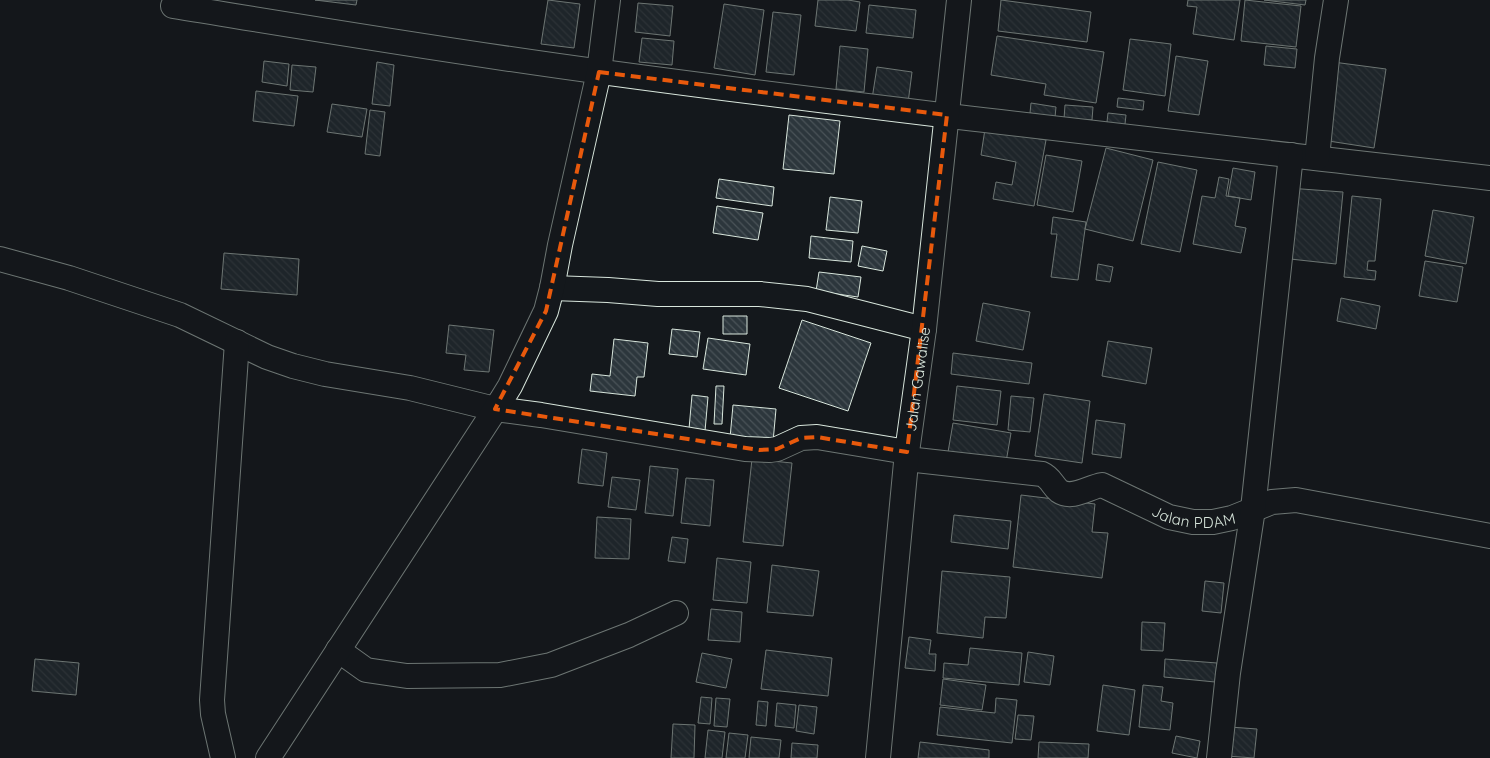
<svg xmlns="http://www.w3.org/2000/svg" width="1490" height="758" viewBox="0 0 1490 758" font-family="Quicksand,sans-serif">
<style>
.building{fill:url(#building-back-hatch);stroke:#d8e6dc}
.lines{fill:none;stroke-linecap:round;stroke-linejoin:round}
.street-casing{stroke:#d8e6dc;stroke-width:26}
.street{stroke:#14181c;stroke-width:24}
.marked{fill:none;stroke:#e8590c;stroke-width:4;stroke-dasharray:10 6;stroke-linejoin:round}
.labels{text-anchor:middle;dominant-baseline:central;stroke-width:4;stroke-linejoin:round;paint-order:stroke}
.street-label{font-size:15px;fill:#d8e6dc;stroke:#14181c}
</style>
<defs>
<pattern id="building-back-hatch" width="6" height="6" patternUnits="userSpaceOnUse" patternTransform="scale(1.25)"><rect width="6" height="6" fill="#2c363c"/><path d="M-1 5l2 2M0 0l6 6M5-1l2 2" fill="none" stroke="#4a5358"/></pattern>
</defs>
<rect width="100%" height="100%" fill="#14181c"/>
<path class="building" d="M 315,0 L 357,0 L 356,5 Z
M 548,0 L 580,4 L 574,48 L 541,44 Z
M 818,0 L 848,0 L 860,2 L 856,31 L 815,26 Z
M 1001,0 L 1091,12 L 1087,42 L 998,31 Z
M 1188,0 L 1240,0 L 1234,40 L 1193,34 L 1197,7 L 1187,6 Z
M 1245,0 L 1301,6 L 1296,47 L 1241,41 Z
M 1264,0 L 1306,0 L 1305,5 Z
M 638,3 L 673,6 L 670,36 L 635,32 Z
M 724,4 L 764,10 L 755,75 L 714,68 Z
M 869,5 L 916,10 L 913,38 L 866,33 Z
M 773,12 L 801,15 L 794,75 L 766,72 Z
M 997,36 L 1104,52 L 1096,103 L 1044,95 L 1046,84 L 991,75 Z
M 642,38 L 674,41 L 672,65 L 639,62 Z
M 1130,39 L 1171,44 L 1165,96 L 1123,90 Z
M 840,46 L 868,49 L 864,92 L 836,89 Z
M 1266,46 L 1297,49 L 1295,68 L 1264,65 Z
M 1176,56 L 1208,61 L 1199,115 L 1168,111 Z
M 264,61 L 289,64 L 287,86 L 262,82 Z
M 377,62 L 394,65 L 390,106 L 372,104 Z
M 1333,62 L 1386,69 L 1374,148 L 1322,140 Z
M 292,65 L 316,67 L 313,92 L 290,90 Z
M 877,67 L 912,72 L 908,103 L 872,99 Z
M 256,91 L 298,96 L 294,126 L 253,121 Z
M 1118,98 L 1144,101 L 1143,110 L 1117,107 Z
M 1031,103 L 1056,107 L 1055,117 L 1030,113 Z
M 332,104 L 367,109 L 362,137 L 327,132 Z
M 1065,105 L 1093,107 L 1092,120 L 1064,119 Z
M 370,110 L 385,112 L 380,156 L 365,154 Z
M 1108,113 L 1126,115 L 1124,133 L 1106,131 Z
M 789,115 L 840,121 L 834,174 L 783,169 Z
M 985,129 L 1046,140 L 1034,206 L 993,199 L 996,182 L 1012,185 L 1016,162 L 981,155 Z
M 1106,148 L 1153,160 L 1133,241 L 1085,229 Z
M 1046,155 L 1082,161 L 1073,212 L 1037,205 Z
M 1158,162 L 1197,170 L 1180,252 L 1141,244 Z
M 1233,168 L 1255,172 L 1251,200 L 1228,196 Z
M 1219,177 L 1229,179 L 1226,196 L 1240,198 L 1235,226 L 1246,228 L 1241,253 L 1193,244 L 1202,196 L 1215,198 Z
M 719,179 L 774,187 L 772,206 L 716,198 Z
M 1288,188 L 1343,192 L 1336,264 L 1281,258 Z
M 1352,196 L 1381,199 L 1375,261 L 1368,261 L 1367,270 L 1376,271 L 1375,280 L 1344,277 Z
M 830,197 L 862,201 L 858,233 L 826,230 Z
M 717,206 L 763,213 L 758,240 L 713,233 Z
M 1433,210 L 1474,217 L 1466,264 L 1425,256 Z
M 1053,217 L 1086,222 L 1078,280 L 1051,277 L 1057,234 L 1051,234 Z
M 811,236 L 853,241 L 851,262 L 809,258 Z
M 862,246 L 887,251 L 883,271 L 858,266 Z
M 224,253 L 299,259 L 297,295 L 221,289 Z
M 1425,261 L 1463,267 L 1457,302 L 1419,296 Z
M 1098,264 L 1113,267 L 1110,282 L 1096,280 Z
M 819,272 L 861,277 L 858,297 L 816,291 Z
M 1341,298 L 1380,306 L 1376,329 L 1337,321 Z
M 983,303 L 1030,312 L 1023,350 L 976,341 Z
M 723,316 L 747,316 L 747,334 L 723,334 Z
M 802,320 L 871,343 L 848,411 L 779,388 Z
M 449,325 L 494,330 L 489,372 L 464,370 L 466,355 L 446,353 Z
M 672,329 L 700,332 L 697,357 L 669,354 Z
M 708,338 L 750,344 L 746,375 L 703,369 Z
M 614,339 L 648,343 L 644,377 L 637,377 L 635,396 L 590,391 L 592,374 L 610,376 Z
M 1108,341 L 1152,348 L 1146,384 L 1102,376 Z
M 953,353 L 1032,363 L 1029,384 L 951,374 Z
M 716,386 L 724,386 L 722,424 L 714,424 Z
M 957,386 L 1001,391 L 997,425 L 953,420 Z
M 1044,394 L 1090,401 L 1082,463 L 1035,456 Z
M 692,395 L 708,397 L 705,431 L 689,429 Z
M 1011,396 L 1034,398 L 1030,432 L 1008,430 Z
M 733,405 L 776,409 L 773,442 L 730,438 Z
M 1096,420 L 1125,424 L 1121,458 L 1092,454 Z
M 953,423 L 1011,433 L 1005,468 L 947,458 Z
M 582,449 L 607,453 L 603,486 L 578,483 Z
M 752,459 L 792,463 L 783,546 L 743,542 Z
M 650,466 L 678,469 L 673,516 L 645,513 Z
M 612,477 L 640,480 L 636,510 L 608,507 Z
M 686,478 L 714,480 L 710,526 L 681,523 Z
M 1021,495 L 1095,504 L 1092,532 L 1108,533 L 1102,578 L 1013,567 Z
M 954,515 L 1011,521 L 1008,549 L 951,542 Z
M 597,517 L 631,519 L 629,559 L 595,558 Z
M 672,537 L 688,539 L 685,563 L 668,561 Z
M 717,558 L 751,562 L 747,603 L 713,600 Z
M 772,565 L 819,571 L 813,616 L 767,612 Z
M 942,571 L 1010,577 L 1006,618 L 985,617 L 983,638 L 937,633 Z
M 1205,581 L 1224,583 L 1221,613 L 1202,611 Z
M 711,609 L 742,612 L 740,642 L 708,640 Z
M 1142,622 L 1165,623 L 1163,651 L 1141,650 Z
M 909,637 L 931,640 L 929,654 L 936,654 L 935,671 L 905,668 Z
M 970,648 L 1022,653 L 1019,685 L 943,678 L 944,663 L 968,665 Z
M 766,650 L 832,658 L 828,696 L 761,689 Z
M 1028,652 L 1054,656 L 1050,685 L 1024,682 Z
M 702,653 L 732,659 L 726,688 L 696,682 Z
M 35,659 L 79,663 L 76,695 L 32,691 Z
M 1165,659 L 1217,663 L 1215,682 L 1164,677 Z
M 943,679 L 986,685 L 982,710 L 940,705 Z
M 1103,685 L 1135,690 L 1129,735 L 1097,731 Z
M 1143,685 L 1163,687 L 1161,701 L 1173,703 L 1170,730 L 1139,727 Z
M 701,697 L 712,698 L 710,724 L 698,723 Z
M 716,698 L 730,699 L 727,727 L 714,726 Z
M 996,698 L 1017,700 L 1012,743 L 937,735 L 940,707 L 995,713 Z
M 758,701 L 768,702 L 766,726 L 756,725 Z
M 777,703 L 796,705 L 794,728 L 775,726 Z
M 799,705 L 817,707 L 814,734 L 796,731 Z
M 1018,715 L 1034,716 L 1031,740 L 1015,739 Z
M 673,724 L 695,725 L 694,758 L 671,758 Z
M 1230,727 L 1257,729 L 1254,758 L 1227,756 Z
M 708,730 L 725,732 L 722,758 L 705,758 Z
M 729,733 L 748,735 L 745,758 L 726,758 Z
M 1176,736 L 1200,741 L 1197,758 L 1172,753 Z
M 751,737 L 781,740 L 779,758 L 749,758 Z
M 920,742 L 989,750 L 989,758 L 918,758 Z
M 1039,742 L 1089,744 L 1088,758 L 1038,758 Z
M 792,743 L 818,745 L 817,758 L 791,758 Z"/>
<g class="lines">
<g class="street-casing">
<g id="street">
<path d="M 173,6 C 316,29 459,53 602,72 C 897,112 1194,144 1490,178"/>
<path d="M 1317,158 L 1327,58 L 1336,0"/>
<path d="M 0,259 L 69,278 L 180,315 L 267,357 L 293,366 L 325,374 L 410,388 L 495,409 L 541,415 L 745,449 L 770,450 L 777,449 L 801,438 L 817,437 L 907,452"/>
<path d="M 552,288 L 608,290 L 658,294 L 760,294 L 807,299 L 924,329"/>
<path id="s1" d="M 907,459 L 1042,474 C 1051,478 1052,485 1059,491 C 1072,500 1089,487 1102,485 L 1169,517 L 1193,522 L 1213,522 L 1232,518 L 1272,502 L 1296,500 L 1490,536"/>
<path d="M 338,650 L 366,670 L 407,676 L 500,675 L 551,665 L 629,635 L 676,613"/>
<path d="M 223,758 L 213,714 L 212,700 L 237,342"/>
<path d="M 268,758 L 502,399 L 510,386 L 546,311 L 552,288 L 560,245 L 599,72 L 608,0"/>
<path id="s2" d="M 878,758 L 907,452 L 924,329 L 959,0"/>
<path d="M 1219,758 L 1228,673 L 1253,509 L 1291,155"/>
</g>
</g>
<use href="#street" class="street"/>
</g>
<path d="M0 0H1490V758H0ZM 599,72 L 947,115 L 907,452 L 817,437 L 801,438 L 777,449 L 759,450 L 495,409 L 546,311 Z" fill="#14181c" fill-opacity=".55" fill-rule="evenodd"/>
<path class="marked" d="M 599,72 L 947,115 L 907,452 L 817,437 L 801,438 L 777,449 L 759,450 L 495,409 L 546,311 Z"/>
<g class="labels">
<g class="street-label">
<text stroke="none"><textPath href="#s2" startOffset="381">Jalan Gawalise</textPath></text>
<text stroke="none"><textPath href="#s1" startOffset="304">Jalan PDAM</textPath></text>
</g>
</g>
</svg>
